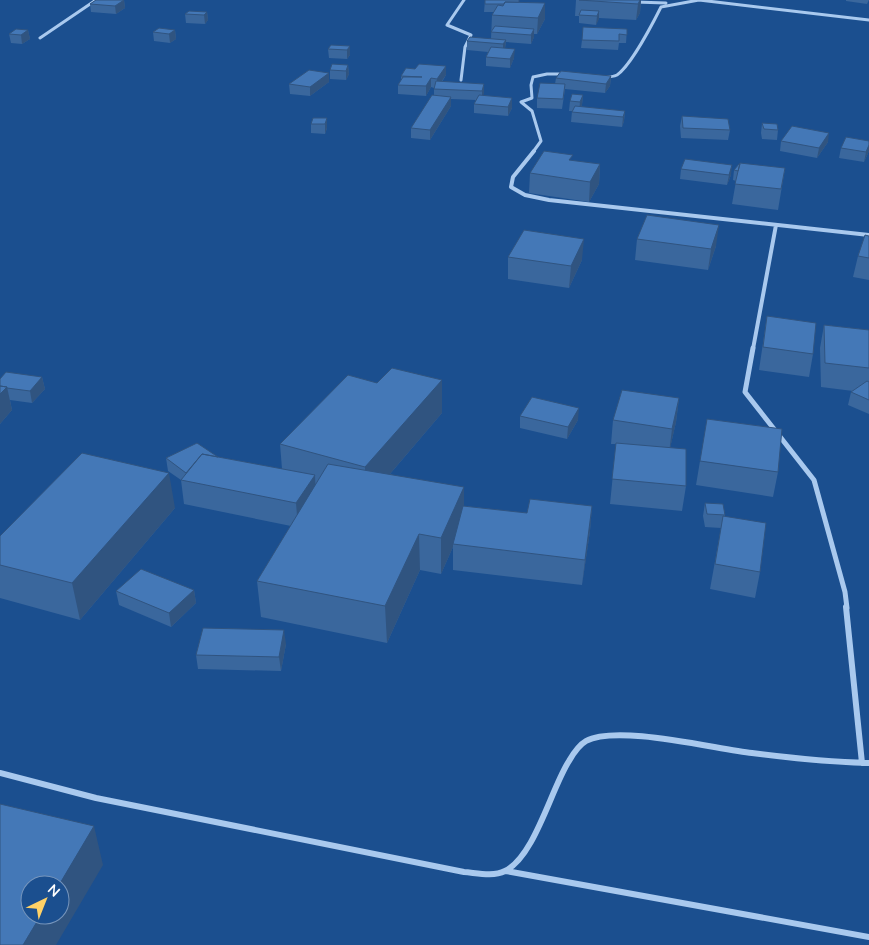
<svg xmlns="http://www.w3.org/2000/svg" width="869" height="945" viewBox="0 0 869 945" font-family="'Nunito Sans',sans-serif">
<style>
.lines{fill:none;stroke-linecap:round;stroke-linejoin:round}
.street-far3{stroke:#a9c9ee;stroke-width:3}
.street-far2{stroke:#a9c9ee;stroke-width:4}
.street-far1{stroke:#a9c9ee;stroke-width:5}
.street{stroke:#a9c9ee;stroke-width:6}
.wall{fill:#3a679d}
.shaded-wall{fill:#305480}
.building{fill:#4478b7;stroke:#305480}
</style>
<rect width="100%" height="100%" fill="#1b4f8f"/>
<g class="lines">
<path class="street-far3" d="M 635,2 L 666,3
M 40,38 L 96,0
M 605,77 C 609,77 613,77 617,75 C 631,65 653,23 661,7 L 699,0 L 869,20
M 461,80 L 465,47 L 471,35 L 447,25 L 464,0
M 533,152 L 541,141 L 532,111 L 521,102 L 532,98 L 531,85 L 533,77 L 547,74 L 564,74"/>
<path class="street-far2" d="M 534,151 L 513,177 L 511,187 L 525,195 L 549,200 L 869,235
M 753,349 L 776,225"/>
<path class="street-far1" d="M 753,348 L 745,392 L 814,480 L 845,592 L 847,608"/>
<path class="street" d="M 846,607 L 862,763
M 0,773 L 96,798 L 464,872 C 477,873 493,877 505,871 C 535,856 551,789 569,761 C 573,754 579,745 586,741 C 617,724 715,749 752,753 C 790,758 830,762 869,763
M 506,871 L 869,937"/>
</g>
<path class="wall" d="M 96,0 L 124,0 L 125,8 L 116,14 L 91,12 L 90,4 Z
M 485,0 L 519,2 L 545,19 L 537,34 L 534,34 L 534,37 L 531,44 L 506,42 L 505,48 L 514,58 L 510,68 L 486,66 L 486,57 L 488,52 L 467,50 L 467,41 L 491,39 L 492,15 L 494,12 L 484,12 Z
M 576,0 L 641,0 L 640,13 L 636,20 L 599,18 L 596,25 L 579,23 L 579,16 L 575,16 Z
M 846,0 L 869,0 L 867,4 L 846,1 Z
M 207,12 L 208,20 L 205,24 L 186,23 L 185,14 Z
M 627,29 L 626,43 L 619,43 L 618,50 L 581,48 L 582,40 Z
M 28,30 L 30,39 L 22,44 L 11,43 L 9,34 Z
M 175,30 L 176,39 L 170,43 L 154,41 L 153,32 Z
M 350,46 L 350,55 L 347,59 L 329,58 L 328,49 Z
M 348,65 L 349,74 L 346,80 L 330,79 L 330,70 Z
M 446,66 L 446,75 L 442,82 L 484,84 L 483,96 L 512,98 L 512,108 L 508,116 L 474,113 L 474,104 L 476,100 L 451,99 L 451,106 L 430,140 L 411,138 L 411,128 L 434,95 L 434,88 L 431,87 L 426,96 L 398,94 L 398,85 L 401,81 L 401,76 L 415,69 Z
M 329,73 L 329,82 L 310,96 L 290,94 L 289,84 Z
M 611,76 L 610,86 L 605,93 L 565,89 L 562,109 L 537,108 L 537,98 L 555,84 L 556,78 Z
M 583,95 L 582,105 L 581,107 L 625,111 L 624,121 L 622,127 L 571,122 L 572,111 L 569,111 L 570,101 Z
M 682,116 L 730,130 L 728,140 L 681,138 L 680,126 Z
M 327,118 L 327,128 L 325,134 L 311,133 L 311,124 Z
M 762,123 L 778,130 L 777,140 L 762,139 L 761,133 Z
M 781,141 L 828,142 L 817,158 L 780,151 Z
M 841,148 L 869,151 L 864,162 L 839,158 Z
M 572,161 L 600,164 L 599,184 L 589,202 L 529,193 L 530,173 Z
M 785,168 L 778,210 L 732,204 L 736,181 L 733,180 L 734,170 Z
M 681,169 L 731,175 L 727,185 L 680,179 Z
M 869,236 L 869,280 L 853,277 L 858,256 Z
M 637,239 L 716,246 L 708,270 L 635,260 Z
M 508,257 L 582,260 L 569,288 L 508,279 Z
M 767,316 L 813,354 L 809,377 L 759,370 Z
M 824,325 L 869,330 L 869,414 L 848,405 L 851,392 L 853,391 L 821,387 L 820,348 Z
M 42,377 L 45,389 L 32,403 L 10,400 L 12,410 L 0,424 L 0,378 Z
M 679,398 L 676,422 L 670,448 L 686,486 L 682,511 L 610,504 L 616,444 L 611,444 L 613,420 Z
M 442,413 L 390,474 L 464,506 L 527,513 L 592,506 L 590,531 L 582,585 L 453,570 L 453,547 L 441,574 L 420,570 L 387,643 L 261,617 L 257,581 L 291,526 L 184,504 L 181,480 L 168,471 L 166,458 L 218,457 L 282,469 L 280,444 Z
M 520,416 L 578,420 L 567,439 L 520,428 Z
M 700,461 L 778,472 L 773,497 L 696,485 Z
M 705,503 L 725,515 L 725,516 L 760,572 L 755,598 L 710,589 L 721,528 L 705,527 L 703,516 Z
M 175,508 L 80,620 L 0,598 L 0,536 Z
M 194,590 L 196,603 L 171,627 L 119,605 L 116,591 Z
M 286,644 L 281,671 L 198,669 L 196,655 Z"/>
<path class="shaded-wall" d="M 124,0 L 125,8 L 116,14 L 115,6 Z
M 640,0 L 641,0 L 640,13 L 636,20 L 638,4 Z
M 545,3 L 545,19 L 537,34 L 538,18 Z
M 599,11 L 599,19 L 596,25 L 597,16 Z
M 207,12 L 208,20 L 205,24 L 204,15 Z
M 534,29 L 534,37 L 531,44 L 531,35 Z
M 28,30 L 30,39 L 22,44 L 21,35 Z
M 175,30 L 176,39 L 170,43 L 169,34 Z
M 506,40 L 505,49 L 503,53 L 503,44 Z
M 350,46 L 350,55 L 347,59 L 347,50 Z
M 515,49 L 514,58 L 510,68 L 510,59 Z
M 348,65 L 349,74 L 346,80 L 346,71 Z
M 446,66 L 446,75 L 437,88 L 437,79 Z
M 329,73 L 329,82 L 310,96 L 310,87 Z
M 611,76 L 610,86 L 605,93 L 606,84 Z
M 431,78 L 431,87 L 426,96 L 426,86 Z
M 484,84 L 484,93 L 482,101 L 482,91 Z
M 583,95 L 582,105 L 579,112 L 580,102 Z
M 451,97 L 451,106 L 430,140 L 430,130 Z
M 512,98 L 512,108 L 508,116 L 508,107 Z
M 625,111 L 624,121 L 622,127 L 623,117 Z
M 327,118 L 327,128 L 325,134 L 325,124 Z
M 829,133 L 828,142 L 817,158 L 819,148 Z
M 869,145 L 869,151 L 864,162 L 866,152 Z
M 600,164 L 599,184 L 589,202 L 590,182 Z
M 732,165 L 731,175 L 727,185 L 729,175 Z
M 719,225 L 716,246 L 708,270 L 711,249 Z
M 584,239 L 582,260 L 569,288 L 571,266 Z
M 42,377 L 45,389 L 32,403 L 30,391 Z
M 442,380 L 442,413 L 366,502 L 365,467 Z
M 7,387 L 12,410 L 0,424 L 0,394 Z
M 679,398 L 676,422 L 669,453 L 672,429 Z
M 579,408 L 578,420 L 567,439 L 568,427 Z
M 169,473 L 175,508 L 80,620 L 72,583 Z
M 315,475 L 316,500 L 298,528 L 296,503 Z
M 464,487 L 464,522 L 453,544 L 453,547 L 441,574 L 441,538 Z
M 592,506 L 590,531 L 582,585 L 585,560 Z
M 419,534 L 420,570 L 387,643 L 385,606 Z
M 194,590 L 196,603 L 171,627 L 169,613 Z
M 284,630 L 286,644 L 281,671 L 279,657 Z
M 94,826 L 103,865 L 56,945 L 23,945 L 41,915 L 60,915 L 60,885 L 59,885 Z"/>
<path class="building" d="M 96,0 L 124,0 L 115,6 L 90,4 Z
M 485,0 L 519,0 L 519,2 L 505,2 L 504,4 L 485,4 Z
M 579,0 L 640,0 L 638,4 Z
M 505,2 L 545,3 L 538,18 L 492,15 L 498,5 L 503,6 Z
M 581,10 L 599,11 L 597,16 L 579,15 Z
M 189,11 L 207,12 L 204,15 L 185,14 Z
M 495,26 L 534,29 L 531,35 L 491,32 Z
M 583,27 L 627,29 L 627,35 L 619,34 L 619,41 L 582,40 Z
M 159,28 L 175,30 L 169,34 L 153,32 Z
M 16,29 L 28,30 L 21,35 L 9,34 Z
M 470,37 L 506,40 L 503,44 L 467,41 Z
M 331,45 L 350,46 L 347,50 L 328,49 Z
M 491,47 L 515,49 L 510,59 L 486,57 Z
M 332,64 L 348,65 L 346,71 L 330,70 Z
M 419,64 L 446,66 L 437,79 L 431,78 L 426,86 L 398,85 L 403,77 L 422,77 L 401,76 L 406,68 L 415,69 Z
M 309,70 L 329,73 L 310,87 L 289,84 Z
M 561,71 L 611,76 L 606,84 L 556,78 Z
M 436,81 L 484,84 L 482,91 L 434,89 Z
M 540,83 L 565,84 L 563,99 L 537,98 Z
M 572,94 L 583,95 L 580,102 L 570,101 Z
M 432,95 L 451,97 L 430,130 L 411,128 Z
M 479,95 L 512,98 L 508,107 L 474,104 Z
M 575,106 L 625,111 L 623,117 L 572,112 Z
M 682,116 L 728,119 L 730,130 L 683,128 Z
M 313,118 L 327,118 L 325,124 L 311,124 Z
M 762,123 L 777,124 L 778,130 L 764,129 Z
M 792,126 L 829,133 L 819,148 L 781,141 Z
M 846,137 L 869,141 L 869,145 L 866,152 L 841,148 Z
M 544,151 L 573,155 L 569,160 L 600,164 L 590,182 L 530,173 Z
M 685,159 L 732,165 L 729,175 L 681,169 Z
M 740,163 L 785,168 L 781,189 L 735,184 Z
M 739,164 L 740,164 L 738,171 L 734,170 Z
M 647,215 L 719,225 L 711,249 L 637,239 Z
M 524,230 L 584,239 L 571,266 L 508,257 Z
M 865,235 L 869,236 L 869,258 L 858,256 Z
M 767,316 L 816,323 L 813,354 L 763,347 Z
M 824,325 L 869,330 L 869,368 L 825,363 Z
M 392,368 L 442,380 L 365,467 L 280,444 L 348,375 L 377,383 Z
M 6,372 L 42,377 L 30,391 L 7,388 L 7,387 L 0,386 L 0,379 Z
M 867,381 L 869,382 L 869,400 L 851,392 Z
M 0,386 L 7,387 L 0,394 Z
M 622,390 L 679,398 L 672,429 L 613,420 Z
M 532,397 L 579,408 L 568,427 L 520,416 Z
M 707,419 L 782,429 L 778,472 L 700,461 Z
M 197,443 L 218,457 L 202,454 L 186,473 L 166,458 Z
M 616,443 L 686,449 L 686,486 L 612,479 Z
M 82,453 L 169,473 L 72,583 L 0,565 L 0,536 Z
M 202,454 L 315,475 L 296,503 L 181,480 Z
M 328,464 L 464,487 L 441,538 L 419,534 L 385,606 L 257,581 Z
M 530,499 L 592,506 L 585,560 L 453,544 L 463,506 L 527,513 Z
M 705,503 L 723,504 L 725,515 L 707,514 Z
M 723,516 L 766,523 L 760,572 L 715,564 Z
M 141,569 L 194,590 L 169,613 L 116,591 Z
M 203,628 L 284,630 L 279,657 L 196,655 Z
M 0,804 L 94,826 L 59,885 L 30,885 L 30,915 L 41,915 L 23,945 L 0,945 Z"/>
<g transform="translate(45 900) rotate(43)"><circle r="24" fill="#1b4f8f" stroke="#7695bc"/>
<path d="M0-4L9 19L0 12L-9 19Z" fill="#ffd166"/>
<text y="-8" font-size="14" font-weight="bold" text-anchor="middle" fill="#ffffff">N</text>
</g>
</svg>
